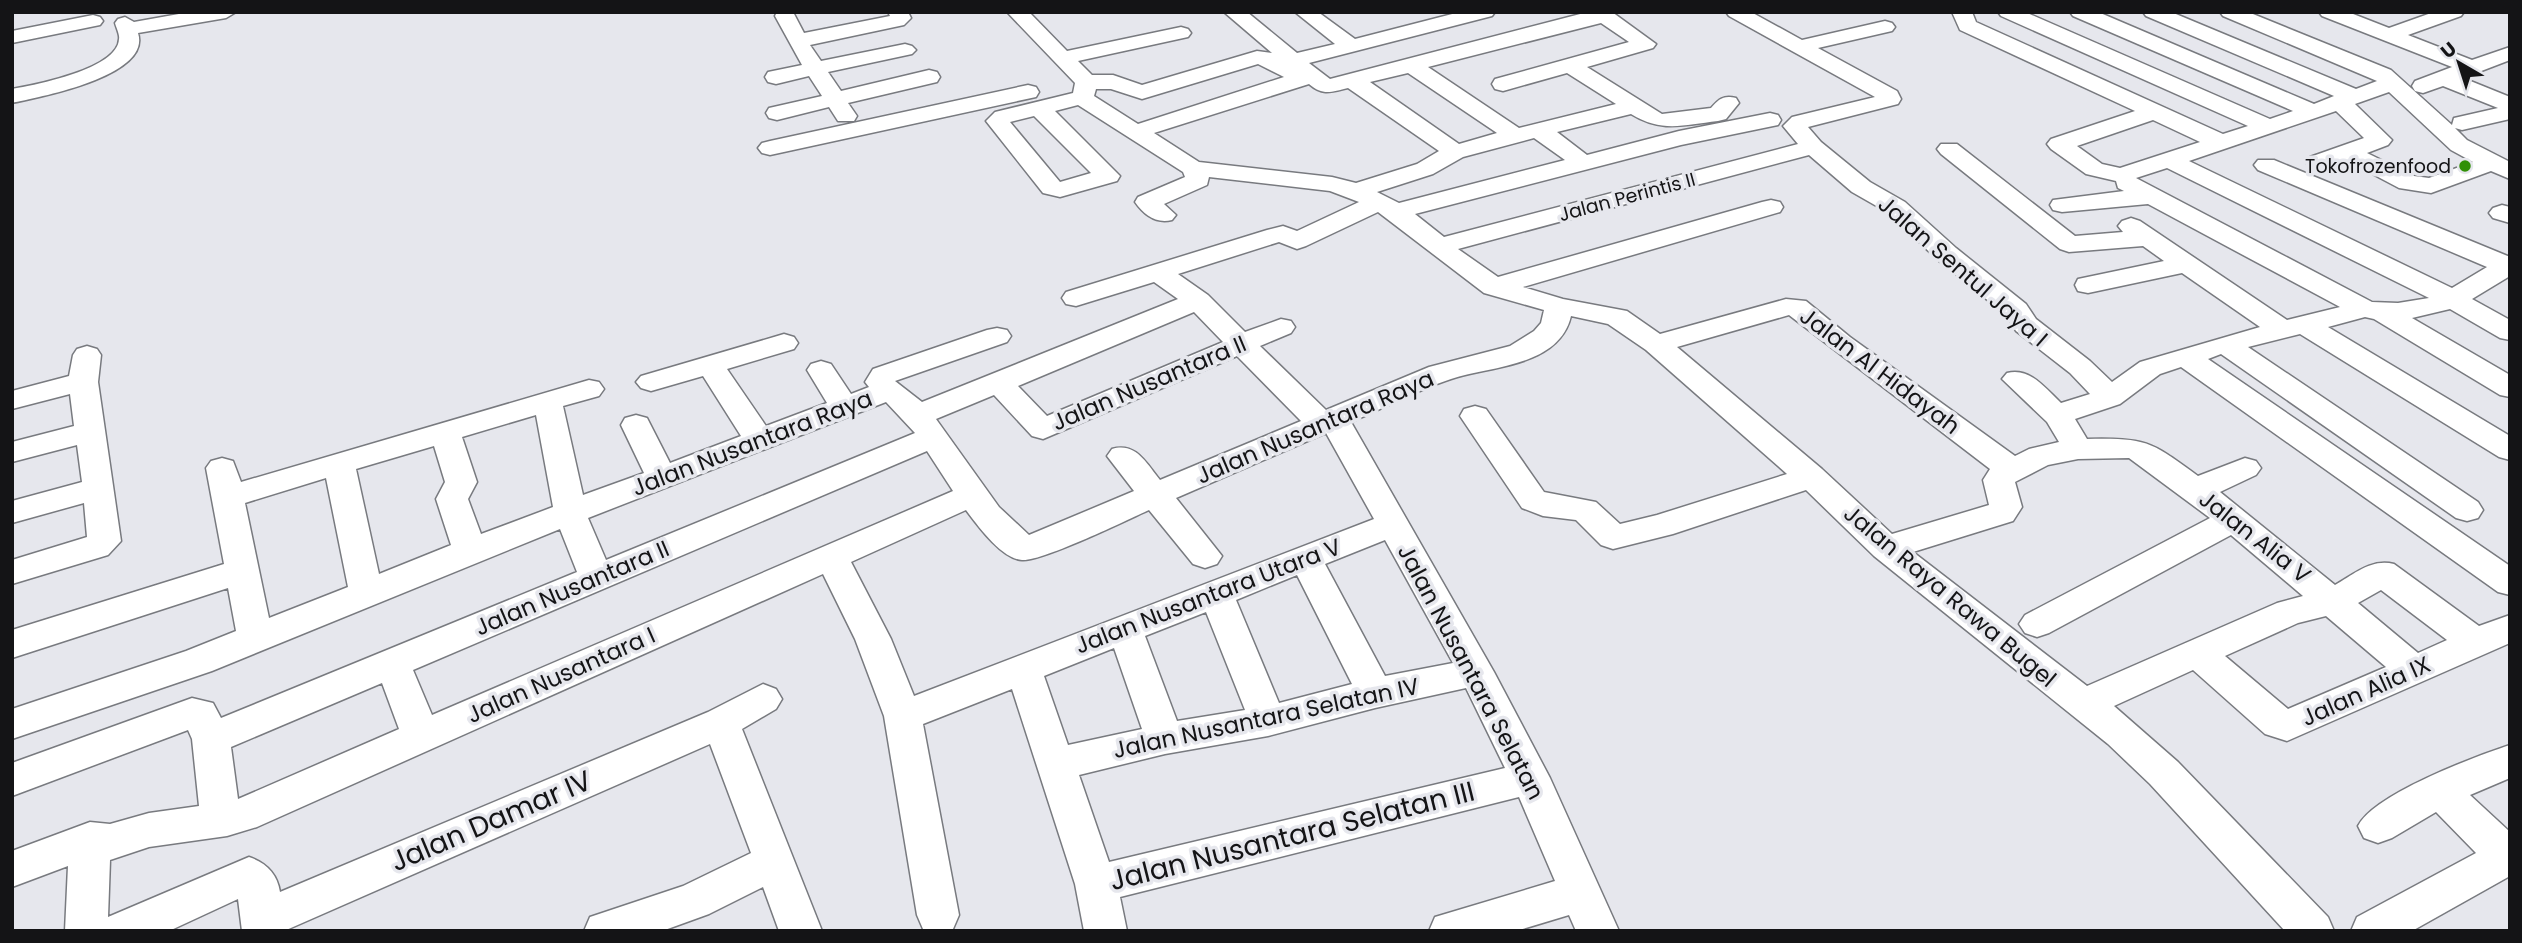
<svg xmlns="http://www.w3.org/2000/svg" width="2522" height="943" viewBox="0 0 2522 943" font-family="Poppins,sans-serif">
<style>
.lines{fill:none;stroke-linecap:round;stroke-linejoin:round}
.minor-casing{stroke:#787a7f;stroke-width:3}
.minor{fill:#fff;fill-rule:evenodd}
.poi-dot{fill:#319007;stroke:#e6e7ed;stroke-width:2.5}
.labels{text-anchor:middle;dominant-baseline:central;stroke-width:7;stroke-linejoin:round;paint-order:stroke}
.far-poi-label{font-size:19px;fill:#141416;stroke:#e6e7ed;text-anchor:end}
.far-street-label{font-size:19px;fill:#141416;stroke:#e6e7ed}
.street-label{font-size:23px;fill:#141416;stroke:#e6e7ed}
.near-street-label{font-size:28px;fill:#141416;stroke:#e6e7ed}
</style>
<rect width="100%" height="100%" fill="#e6e7ed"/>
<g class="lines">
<g class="minor-casing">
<path id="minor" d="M 190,12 L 236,12 L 226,18 L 138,33 C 152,76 40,97 12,103 L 12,89 C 35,85 118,69 119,39 C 120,35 116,27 115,23 L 118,19 L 125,17 L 134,22 Z
M 777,12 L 793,12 L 804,33 L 890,16 L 888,12 L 908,12 L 911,18 L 904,25 L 810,45 L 821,61 L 905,44 L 912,46 L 916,50 L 912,54 L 828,72 L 841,91 L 929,70 L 937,72 L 940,77 L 937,82 L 848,103 L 857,116 L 854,121 L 838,121 L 829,107 L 777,120 L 769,118 L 766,113 L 769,108 L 822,96 L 809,76 L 776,84 L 768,82 L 765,77 L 768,72 L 802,65 L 775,16 Z
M 1007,12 L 1029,12 L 1067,51 L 1181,27 L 1188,29 L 1191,33 L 1188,37 L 1078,61 L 1092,75 L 1113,75 L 1142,85 L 1257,51 L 1272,53 L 1224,12 L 1247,12 L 1297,53 L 1335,44 L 1295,12 L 1318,12 L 1355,39 L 1460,12 L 1495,12 L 1492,16 L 1309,63 L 1330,79 L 1588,12 L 1612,12 L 1656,44 L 1653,48 L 1587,67 L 1662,114 L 1711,108 C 1719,99 1723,95 1736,98 L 1739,103 L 1726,119 L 1718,121 C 1683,125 1662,133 1631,114 L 1557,132 L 1587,155 L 1679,131 L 1770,113 L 1778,115 L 1781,120 L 1778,125 L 1681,145 L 1415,214 L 1444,237 L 1798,144 L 1783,126 L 1792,117 L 1875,97 L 1729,16 L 1726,12 L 1751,12 L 1802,40 L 1885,21 L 1892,23 L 1895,27 L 1892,31 L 1818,48 L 1897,91 L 1901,99 L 1898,104 L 1808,127 L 1821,142 L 1870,182 L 1905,202 L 1956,248 L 2026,304 L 2036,319 L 2090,361 L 2112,382 L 2140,362 L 2260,327 L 2182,273 L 2088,293 L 2078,291 L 2075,285 L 2078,279 L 2164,261 L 2143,246 L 2069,252 L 2060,249 L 1941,154 L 1937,149 L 1941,144 L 1957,144 L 2075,236 L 2123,232 L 2118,226 L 2122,221 L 2131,218 L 2140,221 L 2287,320 L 2340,307 L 2148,204 L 2062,212 L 2053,210 L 2050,205 L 2053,200 L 2124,191 L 2118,188 L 2116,181 L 2086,174 L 2051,149 L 2047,144 L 2051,139 L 2135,111 L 1960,30 L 1952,12 L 1972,12 L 1976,22 L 2223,134 L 2248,126 L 2001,16 L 1998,12 L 2025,12 L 2270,119 L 2293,111 L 2073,16 L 2070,12 L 2098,12 L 2314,104 L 2334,96 L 2146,16 L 2143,12 L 2171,12 L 2356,89 L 2377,81 L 2223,16 L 2220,12 L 2248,12 L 2391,70 L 2452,125 L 2454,118 L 2498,108 L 2443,86 L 2423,93 L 2415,91 L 2412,86 L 2415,81 L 2452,67 L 2322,16 L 2319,12 L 2348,12 L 2389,28 L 2434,12 L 2464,12 L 2461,16 L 2408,35 L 2472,60 L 2510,47 L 2510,60 L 2463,78 L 2510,97 L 2510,119 L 2462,130 L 2455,128 L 2467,140 L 2510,162 L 2510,179 L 2491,171 L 2431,193 L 2399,188 L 2346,160 L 2318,169 L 2310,167 L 2306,162 L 2310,157 L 2364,138 L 2336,111 L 2189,161 L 2452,288 L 2487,267 L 2258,170 L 2254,165 L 2258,160 L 2274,160 L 2510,257 L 2510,276 L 2472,299 L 2510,320 L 2510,340 L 2500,338 L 2450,309 L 2412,318 L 2510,375 L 2510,397 L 2500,395 L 2374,319 L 2365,317 L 2328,327 L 2510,436 L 2510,460 L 2499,457 L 2300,334 L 2248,347 L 2478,502 L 2483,510 L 2478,518 L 2467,521 L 2456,518 L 2221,354 L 2208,359 L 2510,566 L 2510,595 L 2498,592 L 2181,367 L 2160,374 L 2120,404 L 2075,419 L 2087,439 C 2147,438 2150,441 2198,476 L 2245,458 L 2256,461 L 2261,468 L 2256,475 L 2220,492 L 2335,585 C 2354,574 2372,558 2394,564 L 2479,626 L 2510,615 L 2510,643 L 2287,741 L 2265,734 L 2193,670 L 2114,706 L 2178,762 L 2328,917 L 2334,931 L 2285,931 L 2150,784 L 2108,744 L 1874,556 L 1806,490 L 1673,534 L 1613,549 L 1601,545 L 1576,520 L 1543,516 L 1522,508 L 1460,416 L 1464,409 L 1475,406 L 1486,409 L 1544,492 L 1596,502 L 1620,524 L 1657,515 L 1787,474 L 1646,350 L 1608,324 L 1571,316 C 1559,367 1490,366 1451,379 C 1417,390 1384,408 1351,422 L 1494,672 L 1550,778 L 1619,931 L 1576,931 L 1569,915 L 1516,931 L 1429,931 L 1435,917 L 1555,881 L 1519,797 L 1120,897 L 1127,931 L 1084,931 L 1075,884 L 1012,689 L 923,724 L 959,915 L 953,929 L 947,931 L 923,929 L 917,915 L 884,716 L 855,639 L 823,574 L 257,827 L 227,836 L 149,847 L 110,860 L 108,917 L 249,857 C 266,863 277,873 280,892 L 708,712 L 763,684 L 776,689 L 782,699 L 776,709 L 742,729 L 822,931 L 779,931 L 763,887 L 709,914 L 662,931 L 584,931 L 590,917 L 683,886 L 751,853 L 710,744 L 284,931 L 242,931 L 238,899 L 169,931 L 65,931 L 68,866 L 12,887 L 12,851 L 90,822 L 110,824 L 149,813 L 199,806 L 192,739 L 188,730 L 12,796 L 12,763 L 192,698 L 213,703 L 221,718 L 577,572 L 560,529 L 212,671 L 12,739 L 12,709 L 186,651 L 236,631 L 228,588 L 12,658 L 12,630 L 224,564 L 206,468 L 211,461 L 222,458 L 233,461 L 241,482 L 589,380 L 599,382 L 604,389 L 599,396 L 563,406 L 583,495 L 644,473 L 621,425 L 625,418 L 636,415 L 647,418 L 670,463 L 741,436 L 703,376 L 651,391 L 641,388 L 636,382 L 641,376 L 774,337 L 784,334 L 794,337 L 798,343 L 794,349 L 727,369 L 766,426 L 827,403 L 807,370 L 811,364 L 821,361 L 831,364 L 851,394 L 869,387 L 865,382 L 873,369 L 987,330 L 997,328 L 1007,330 L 1011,336 L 1007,342 L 895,381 L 922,402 L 1178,299 L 1154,282 L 1076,306 L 1066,304 L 1062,298 L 1066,292 L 1267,230 L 1283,226 L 1297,231 L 1359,202 L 1330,191 L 1209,177 L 1207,185 L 1164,204 L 1176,215 L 1172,220 C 1156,224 1144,215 1135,202 L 1138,197 L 1185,177 L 1183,172 L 1078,105 L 1055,111 L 1120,176 L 1117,181 L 1060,197 L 1043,193 L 986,121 L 995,112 L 1073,93 L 1075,83 ZM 1601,23 L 1629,42 L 1495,79 L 1492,84 L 1495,89 L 1503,91 L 1567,73 L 1616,104 L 1519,128 L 1428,67 ZM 1258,64 L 1284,77 L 1138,124 L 1094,96 L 1096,89 L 1111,89 L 1142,99 ZM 1408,73 L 1497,133 L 1459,144 L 1370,82 ZM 1309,84 C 1323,96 1331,92 1348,88 L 1439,151 L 1417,164 L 1356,183 L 1332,177 L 1199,162 L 1154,133 ZM 2389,92 L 2451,150 L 2473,162 L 2429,178 L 2414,176 L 2367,153 L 2388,145 L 2392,140 L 2355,104 ZM 1034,116 L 1091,173 L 1060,182 L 1010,122 ZM 2153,120 L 2200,142 L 2120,168 L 2102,164 L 2077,146 ZM 1534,138 L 1565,160 L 1399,203 L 1377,192 L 1433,174 L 1463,157 ZM 1809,155 L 1852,192 L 1887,212 L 1938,260 L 2006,315 L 2016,331 L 2070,373 L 2090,394 L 2061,403 C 2045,388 2030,367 2007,373 L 2002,379 L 2047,422 L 2059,442 L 2029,449 L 2015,456 L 1850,337 L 1806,301 L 1786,299 L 1660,334 L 1627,311 L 1563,299 L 1523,287 L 1780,212 L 1783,207 L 1780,202 L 1771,200 L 1762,202 L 1498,277 L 1458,249 ZM 2167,168 L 2429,298 L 2398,303 L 2372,302 L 2136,178 ZM 1378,212 L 1484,293 L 1544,310 L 1541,323 L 1534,331 L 1510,346 L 1429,367 L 1326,410 L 1260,346 L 1291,333 L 1295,327 L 1291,321 L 1281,319 L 1245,332 L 1208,295 L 1178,274 L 1279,242 L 1297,249 L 1306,246 ZM 1194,312 L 1223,342 L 1047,416 L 1018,386 ZM 1789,315 L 1990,469 L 1983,480 L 1989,505 L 1892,534 L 1822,469 L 1677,347 ZM 1237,356 L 1301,421 L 1160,480 C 1146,463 1136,442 1112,449 L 1107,456 L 1134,491 L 1029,535 L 999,507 L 936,419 L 994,395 L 1032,436 L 1043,439 ZM 886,402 L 915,433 L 606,560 L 588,518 ZM 536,415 L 553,507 L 481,534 L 468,499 L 477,482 L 462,437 ZM 1326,433 L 1374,519 L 914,696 L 891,639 L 851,562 L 966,510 C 978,526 1002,559 1022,560 C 1041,562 1127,520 1149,510 L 1193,564 L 1205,568 L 1217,564 L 1222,556 L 1176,498 ZM 434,446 L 445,482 L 436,499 L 451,545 L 379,574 L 356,469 ZM 927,451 L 953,491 L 432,715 L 413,670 ZM 2129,458 L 2210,518 L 2025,615 L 2019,624 L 2025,633 L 2037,637 L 2049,633 L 2231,535 L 2303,596 L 2277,603 L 2087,686 L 1913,552 L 2013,521 L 2022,507 L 2015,482 L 2048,465 L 2078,459 ZM 326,478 L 348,587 L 269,618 L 245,503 ZM 1385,540 L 1453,663 L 1385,676 L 1325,564 ZM 1297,575 L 1352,684 L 1279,703 L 1236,600 ZM 2381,590 L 2447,640 L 2418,653 L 2358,603 ZM 1206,612 L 1245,710 L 1177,721 L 1145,636 ZM 2326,616 L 2386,667 L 2288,709 L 2225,656 L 2298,623 ZM 1114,648 L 1142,729 L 1068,745 L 1044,676 ZM 382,683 L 399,729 L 238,799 L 231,747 ZM 1466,688 L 1505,768 L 1109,862 L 1079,775 L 1165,754 L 1268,736 L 1375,708 Z
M 93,15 L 100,17 L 103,21 L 100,25 L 12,43 L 12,31 Z
M 1028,85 L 1036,87 L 1039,92 L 1036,97 L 770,155 L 762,153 L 758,148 L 762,143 L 770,141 Z
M 2502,205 L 2510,207 L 2510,223 L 2493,218 L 2489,213 L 2493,208 Z
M 87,346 L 97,349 L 101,355 L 98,382 L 121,541 L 108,555 L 12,584 L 12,560 L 87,537 L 84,503 L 12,523 L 12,501 L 82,482 L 77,445 L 12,462 L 12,442 L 74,426 L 70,394 L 12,409 L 12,391 L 69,376 L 73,355 L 77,349 Z
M 2510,745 L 2510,778 L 2470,795 L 2510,832 L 2510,876 L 2412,931 L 2351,931 L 2357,917 L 2476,853 L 2436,812 L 2392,838 L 2378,843 L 2364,838 L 2358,826 C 2374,794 2474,757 2510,745 Z"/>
</g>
<use href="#minor" class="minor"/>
</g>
<circle class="poi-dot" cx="2465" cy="166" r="7"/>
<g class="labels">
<g class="far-poi-label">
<text x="2451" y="166">Tokofrozenfood</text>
</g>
<g class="far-street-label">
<text transform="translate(1627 197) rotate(-15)">Jalan Perintis II</text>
</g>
<g class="street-label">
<text transform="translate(1963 271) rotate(41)">Jalan Sentul Jaya I</text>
<text transform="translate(1880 371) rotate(37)">Jalan Al Hidayah</text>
<text transform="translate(1149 383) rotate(-23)">Jalan Nusantara II</text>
<text transform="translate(1315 427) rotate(-23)">Jalan Nusantara Raya</text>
<text transform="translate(752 443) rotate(-21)">Jalan Nusantara Raya</text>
<text transform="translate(2255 537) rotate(38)">Jalan Alia V</text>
<text transform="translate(572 588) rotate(-23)">Jalan Nusantara II</text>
<text transform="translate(1208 596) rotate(-21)">Jalan Nusantara Utara V</text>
<text transform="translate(1950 596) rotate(40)">Jalan Raya Rawa Bugel</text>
<text transform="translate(1471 672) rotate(62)">Jalan Nusantara Selatan</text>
<text transform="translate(561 675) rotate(-24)">Jalan Nusantara I</text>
<text transform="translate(2366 691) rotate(-24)">Jalan Alia IX</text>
<text transform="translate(1266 718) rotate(-12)">Jalan Nusantara Selatan IV</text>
</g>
<g class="near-street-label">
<text transform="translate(491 821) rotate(-23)">Jalan Damar IV</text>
<text transform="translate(1292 836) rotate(-14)">Jalan Nusantara Selatan III</text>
</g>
</g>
<rect width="2522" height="943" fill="none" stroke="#141416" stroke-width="28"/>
<g transform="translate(2459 63) rotate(321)" stroke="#e6e7ed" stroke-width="5" paint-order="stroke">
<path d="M0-5L12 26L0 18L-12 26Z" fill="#141416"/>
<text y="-10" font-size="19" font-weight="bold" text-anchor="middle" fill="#141416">U</text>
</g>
</svg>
